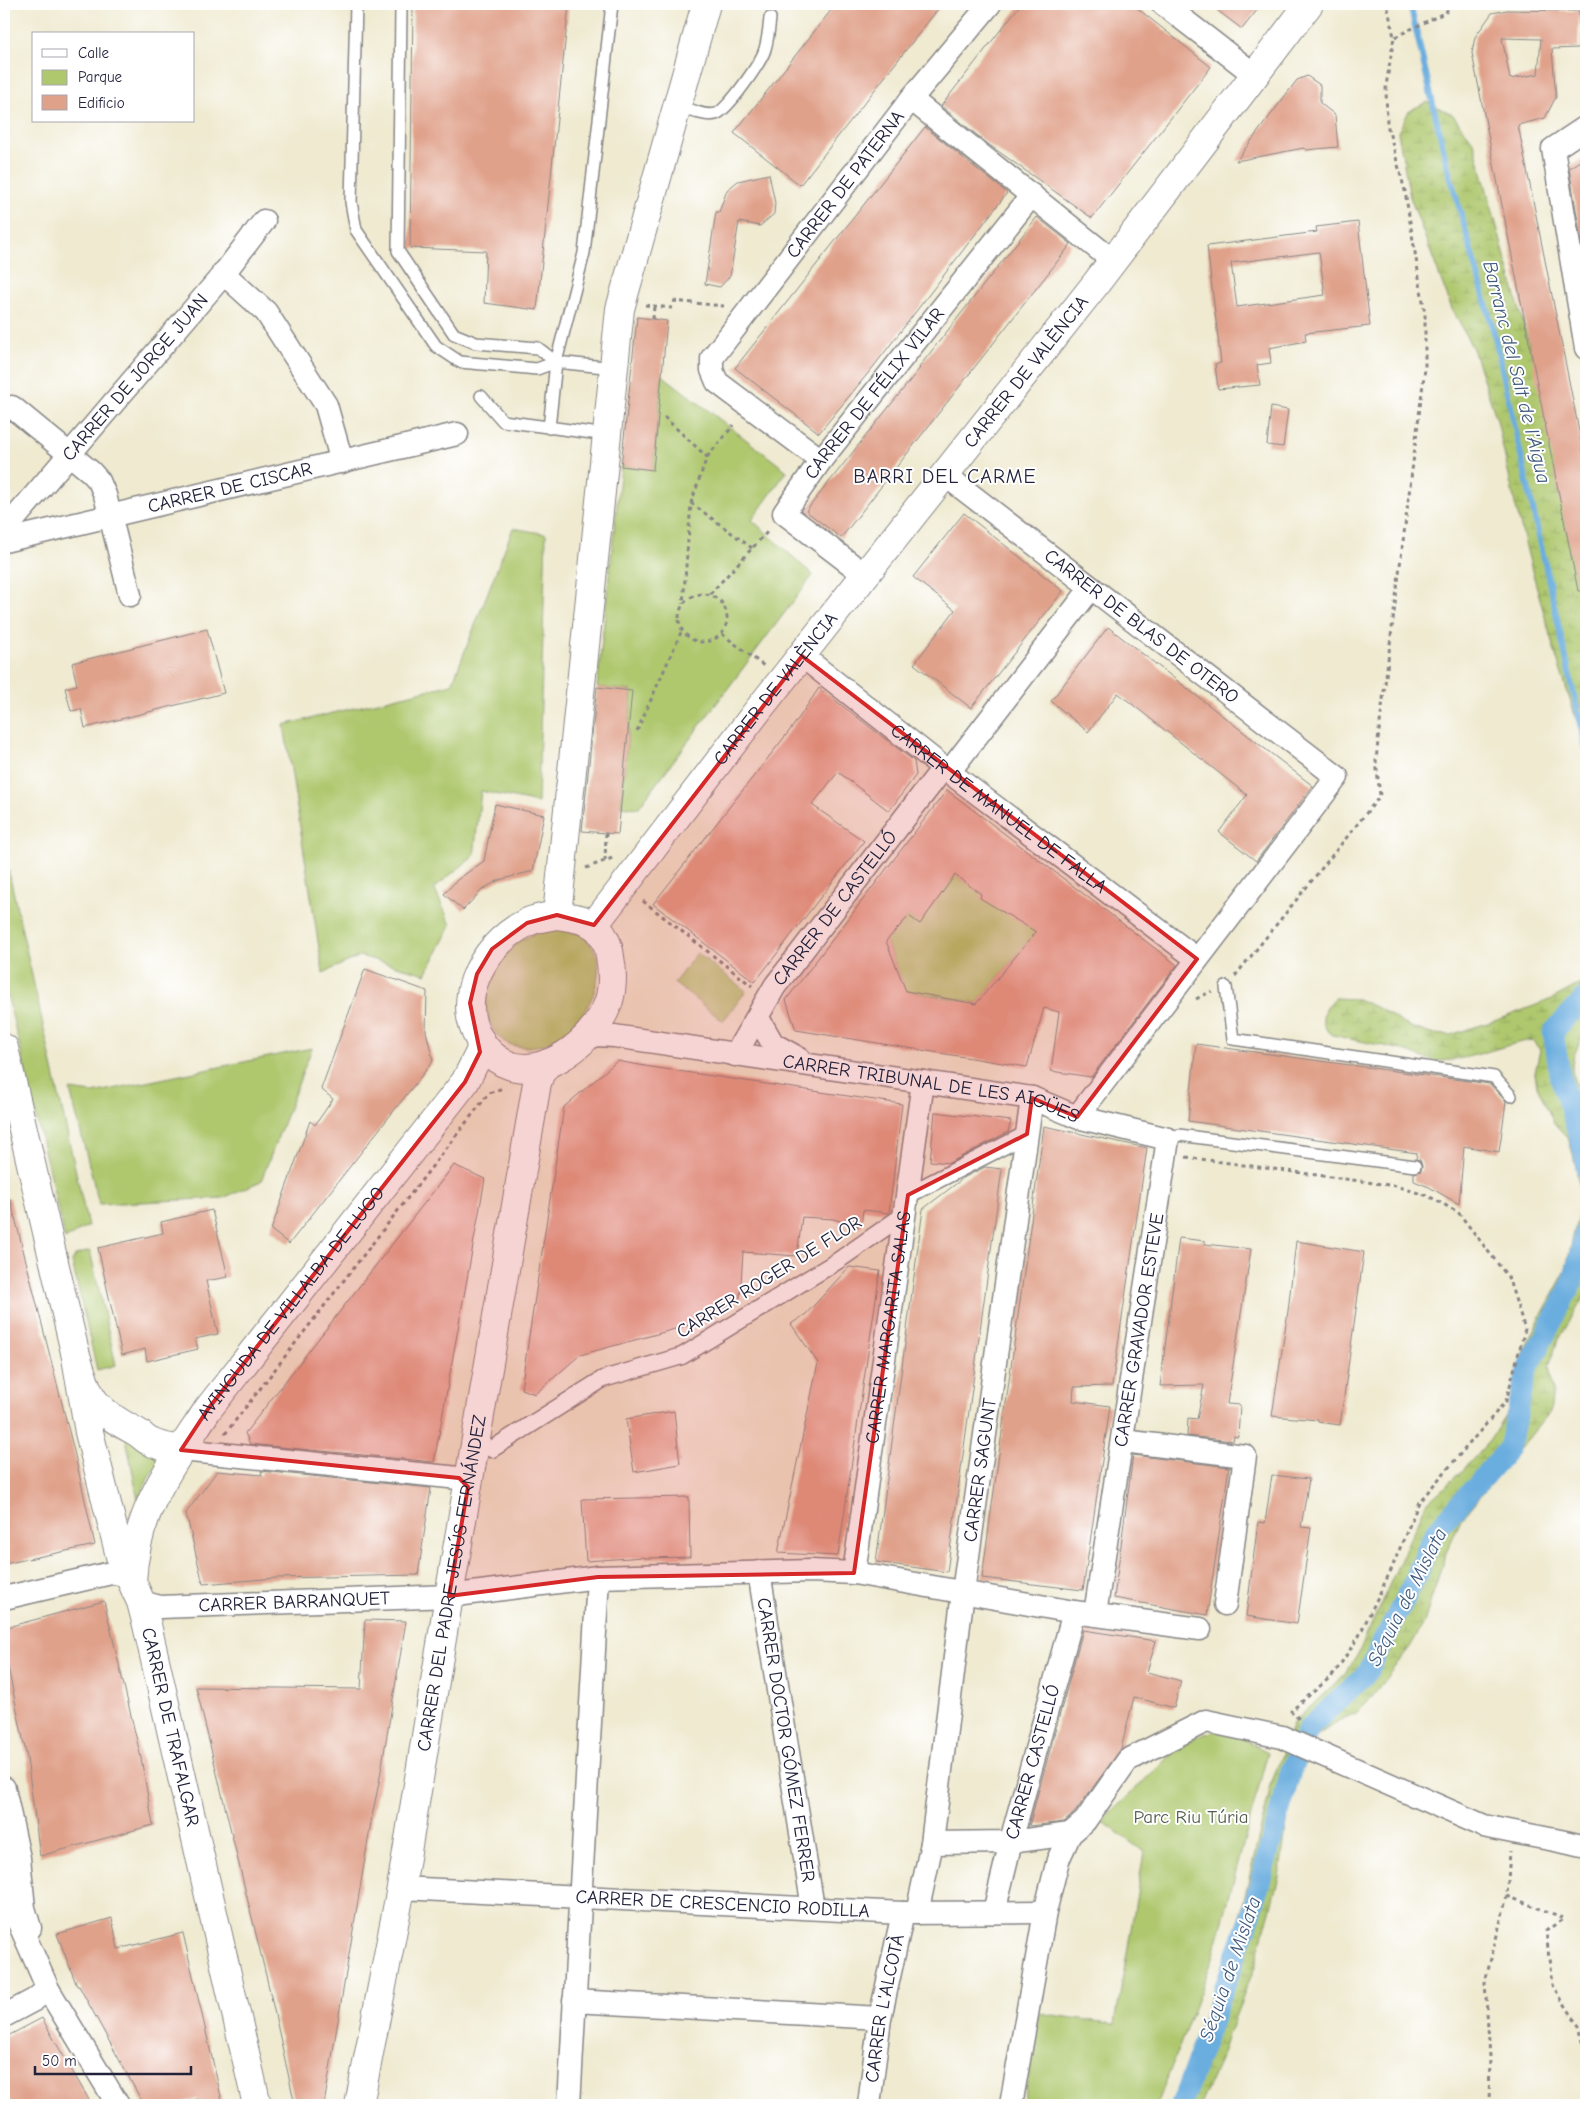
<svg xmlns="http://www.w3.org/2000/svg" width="1590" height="2109" viewBox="0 0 1590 2109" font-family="'Comic Neue',sans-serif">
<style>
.green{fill:#afc86e;stroke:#687554}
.wetland{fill:url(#wetland-marsh);stroke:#687554}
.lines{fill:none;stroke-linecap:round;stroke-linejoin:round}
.stream{stroke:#6baddf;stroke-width:6}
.canal{stroke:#6baddf;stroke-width:21}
.building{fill:#e0a18a;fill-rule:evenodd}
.service-casing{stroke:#888686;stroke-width:14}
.pedestrian-casing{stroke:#888686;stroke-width:19}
.minor-casing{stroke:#888686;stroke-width:25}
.tertiary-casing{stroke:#888686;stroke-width:30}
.secondary-casing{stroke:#888686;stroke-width:30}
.path{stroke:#888686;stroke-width:3;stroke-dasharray:4 4;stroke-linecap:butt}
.service{stroke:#fff;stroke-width:11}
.pedestrian{stroke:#fff;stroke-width:16}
.minor{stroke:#fff;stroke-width:22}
.tertiary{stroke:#fff;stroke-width:28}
.secondary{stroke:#fff;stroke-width:28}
.marked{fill:#d62828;fill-opacity:0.2;stroke:#d62828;stroke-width:4;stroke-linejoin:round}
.labels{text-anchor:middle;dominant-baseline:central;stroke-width:4;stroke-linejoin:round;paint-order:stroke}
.street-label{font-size:19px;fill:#22223b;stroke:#fff}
.park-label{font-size:19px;fill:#535c4d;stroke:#fff}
.water-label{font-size:20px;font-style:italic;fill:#3f5a7d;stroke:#fff}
.neighbourhood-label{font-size:20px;letter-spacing:1px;fill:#22223b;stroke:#fff}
</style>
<defs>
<pattern id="wetland-marsh" width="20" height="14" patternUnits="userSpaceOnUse" patternTransform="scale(1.25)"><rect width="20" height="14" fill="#afc86e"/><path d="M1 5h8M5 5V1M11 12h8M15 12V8" fill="none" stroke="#96ac60"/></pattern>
</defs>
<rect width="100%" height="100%" fill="#fff"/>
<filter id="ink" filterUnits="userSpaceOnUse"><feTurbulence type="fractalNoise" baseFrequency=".02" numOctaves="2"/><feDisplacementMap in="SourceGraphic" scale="10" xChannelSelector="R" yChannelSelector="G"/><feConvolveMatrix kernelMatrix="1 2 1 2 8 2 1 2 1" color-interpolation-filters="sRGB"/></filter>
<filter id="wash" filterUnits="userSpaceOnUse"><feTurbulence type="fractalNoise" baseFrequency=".0096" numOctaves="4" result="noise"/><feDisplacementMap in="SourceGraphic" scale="20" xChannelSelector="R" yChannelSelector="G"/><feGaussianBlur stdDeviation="1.12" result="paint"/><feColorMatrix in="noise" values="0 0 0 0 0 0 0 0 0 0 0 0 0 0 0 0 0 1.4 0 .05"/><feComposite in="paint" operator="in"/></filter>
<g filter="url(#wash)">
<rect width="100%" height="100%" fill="#efead0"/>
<path class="green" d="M 662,375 L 787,471 L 752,520 L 813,575 L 638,808 L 621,806 L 632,691 L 597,687 L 621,466 L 653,469 Z
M 513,528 L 546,534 L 538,803 L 481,791 L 474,856 L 434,888 L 451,925 L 426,974 L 360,956 L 323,973 L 284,725 L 452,684 Z
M 4,850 L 88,1226 L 65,1239 L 4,981 Z
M 955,875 L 1036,932 L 977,1003 L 890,988 L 902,981 L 886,941 L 909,916 L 920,923 Z
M 552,928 C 559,928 568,928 574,931 C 628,955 583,1047 527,1047 C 519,1047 512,1046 505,1042 C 473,1020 486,970 511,948 C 523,937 537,932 552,928 Z
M 697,953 L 746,991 L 723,1021 L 674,983 Z
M 312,1048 L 261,1181 L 223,1198 L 99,1204 L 70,1090 L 93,1093 Z
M 90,1251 L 116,1365 L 97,1370 L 72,1262 L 76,1255 Z
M 125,1433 L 164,1455 L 150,1475 L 138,1500 Z
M 1223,1728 L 1268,1752 L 1212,1961 L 1157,2105 L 1023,2105 L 1039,2013 L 1115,2024 L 1144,1852 L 1102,1821 L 1185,1741 Z"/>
<path class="wetland" d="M 1427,102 L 1453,115 L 1474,143 L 1536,370 L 1586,633 L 1586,750 L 1556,656 L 1533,574 L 1515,504 L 1497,420 L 1473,349 L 1452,309 L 1410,197 L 1398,132 L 1409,111 Z
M 1586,976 C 1586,991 1588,1008 1586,1023 C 1584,1048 1565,1052 1575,1083 L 1586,1088 L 1586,1293 L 1557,1343 L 1549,1366 L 1553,1391 L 1550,1412 L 1461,1520 L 1445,1555 L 1424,1623 L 1410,1647 L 1366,1704 L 1356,1713 L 1342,1719 L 1313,1738 L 1307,1749 L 1289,1810 L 1279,1877 L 1254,1969 L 1228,2035 L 1219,2063 L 1200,2105 L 1173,2105 L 1202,2028 L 1240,1916 L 1272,1782 L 1293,1723 L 1346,1673 L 1358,1654 L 1426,1504 L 1464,1469 L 1490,1440 L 1506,1415 L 1516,1390 L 1523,1355 L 1532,1333 L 1565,1272 L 1582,1198 L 1573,1154 L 1568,1138 L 1554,1123 L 1537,1086 L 1535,1073 L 1540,1050 L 1532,1040 C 1501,1045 1473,1059 1442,1061 C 1428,1062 1415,1054 1401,1050 C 1379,1044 1356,1041 1333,1035 C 1316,1023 1323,1011 1335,998 L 1357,999 L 1378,1008 L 1408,1026 L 1431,1034 L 1450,1035 L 1497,1020 L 1552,999 L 1578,985 Z"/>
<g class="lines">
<path class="stream" d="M 1410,4 L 1446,161 L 1493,329 L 1586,749"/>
<path class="canal" d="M 1586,996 L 1553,1032 L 1561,1080 L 1584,1152 L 1586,1168
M 1181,2105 L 1251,1915 L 1292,1767 L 1308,1729 L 1368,1672 L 1413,1583 L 1434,1533 L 1509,1448 L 1527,1370 L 1573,1281 L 1586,1230"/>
</g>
<g id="blocks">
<path class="building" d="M 413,4 L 569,4 L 537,310 L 484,303 L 486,251 L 410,248 Z
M 836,4 L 942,4 L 800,185 L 734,133 Z
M 1021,4 L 1132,4 L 1211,67 L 1092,218 L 988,144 L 941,106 Z
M 1209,4 L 1262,4 L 1242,29 Z
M 1507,10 L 1579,11 L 1578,48 L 1552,49 L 1556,97 L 1545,118 L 1518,125 L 1586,466 L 1586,590 L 1578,591 L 1472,53 L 1475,37 L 1492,13 ZM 1502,38 L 1541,39 L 1538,74 L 1510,79 Z
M 1307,76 L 1320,85 L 1320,103 L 1335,115 L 1338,147 L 1306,150 L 1304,148 L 1236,161 L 1297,80 Z
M 925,127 L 1007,193 L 874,366 L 819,433 L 735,368 Z
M 1586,157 L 1586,251 L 1583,251 L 1569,168 Z
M 769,174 L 775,203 L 774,214 L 760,226 L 739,222 L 730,276 L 720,287 L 705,284 L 716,212 L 719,212 L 727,190 L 738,181 Z
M 1037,217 L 1071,244 L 841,538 L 806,511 L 920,368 L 919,367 Z
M 1358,222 L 1370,326 L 1305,333 L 1306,341 L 1269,348 L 1271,363 L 1257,365 L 1260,385 L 1218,389 L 1215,364 L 1221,363 L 1207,246 L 1317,232 L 1316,227 ZM 1319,252 L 1325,295 L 1237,307 L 1231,263 Z
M 637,317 L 667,321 L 653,470 L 621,466 Z
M 1271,407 L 1288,410 L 1283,447 L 1267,445 Z
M 964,513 L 1063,591 L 971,708 L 914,664 L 955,610 L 913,577 Z
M 1108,627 L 1313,786 L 1256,861 L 1219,832 L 1247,795 L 1118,693 L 1088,732 L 1051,701 Z
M 207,629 L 224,693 L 85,728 L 81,709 L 71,711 L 65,688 L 77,685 L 72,663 Z
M 597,687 L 632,691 L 618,834 L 582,831 Z
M 819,688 L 914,761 L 916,775 L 889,811 L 838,772 L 812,805 L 864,841 L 755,982 L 653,904 L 794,725 Z
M 947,790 L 1177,965 L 1091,1077 L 1051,1071 L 1059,1012 L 1044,1008 L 1027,1067 L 796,1030 L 786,1000 ZM 955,875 L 981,894 L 980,898 L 1036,932 L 976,1004 L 906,991 L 886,941 L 909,916 L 920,924 Z
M 495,804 L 544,815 L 533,871 L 499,880 L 483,889 L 463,910 L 444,894 L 457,880 L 484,861 Z
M 365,969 L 427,991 L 426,1031 L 433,1061 L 289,1244 L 271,1230 L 310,1121 L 315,1125 L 333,1099 L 321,1089 Z
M 1196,1044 L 1490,1084 L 1506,1102 L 1499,1152 L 1464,1146 L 1459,1204 L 1429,1187 L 1414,1181 L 1414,1173 L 1421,1171 L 1422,1166 L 1420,1160 L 1416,1159 L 1417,1153 L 1188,1121 Z
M 617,1061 L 651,1067 L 902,1104 L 889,1213 L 863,1210 L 861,1227 L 833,1219 L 802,1217 L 797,1256 L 743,1252 L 740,1298 L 697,1323 L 580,1355 L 535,1394 L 521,1389 L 564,1107 Z
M 935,1112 L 1011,1121 L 1008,1132 L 949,1163 L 930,1161 Z
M 1044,1126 L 1147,1148 L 1112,1386 L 1074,1387 L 1073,1401 L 1110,1406 L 1083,1590 L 982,1578 Z
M 454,1165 L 485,1179 L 434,1462 L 250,1444 L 245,1433 Z
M 985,1167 L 1002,1169 L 947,1572 L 876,1562 L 923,1209 L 965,1177 Z
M 10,1198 L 74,1451 L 95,1545 L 4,1564 L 4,1199 Z
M 212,1210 L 228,1277 L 206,1281 L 218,1334 L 195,1339 L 198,1349 L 147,1361 L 145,1349 L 122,1355 L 98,1248 L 163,1233 L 161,1222 Z
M 1179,1238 L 1205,1241 L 1205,1244 L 1251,1249 L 1227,1404 L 1240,1405 L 1238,1437 L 1234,1436 L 1233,1441 L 1187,1436 L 1188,1418 L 1197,1419 L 1204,1385 L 1160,1386 Z
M 1296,1241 L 1364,1252 L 1340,1425 L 1318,1422 L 1318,1420 L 1272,1416 L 1288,1311 Z
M 849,1267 L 880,1271 L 838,1556 L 778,1553 L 818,1363 L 791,1324 L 806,1314 Z
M 674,1411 L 680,1464 L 634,1472 L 626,1419 Z
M 1133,1455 L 1229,1467 L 1207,1615 L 1114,1598 Z
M 217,1471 L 262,1475 L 261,1471 L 431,1488 L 418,1575 L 277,1578 L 203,1584 L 186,1513 Z
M 1272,1475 L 1309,1479 L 1301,1527 L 1311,1528 L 1297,1624 L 1246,1616 L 1258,1522 L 1265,1523 Z
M 689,1497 L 690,1557 L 644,1558 L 644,1557 L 586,1561 L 582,1499 Z
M 104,1601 L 141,1758 L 153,1825 L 40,1856 L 27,1758 L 4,1648 L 4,1628 Z
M 365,1620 L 406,1621 L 379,1783 L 372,1816 L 324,2105 L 295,2105 L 270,1992 L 196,1687 L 361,1689 Z
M 1083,1630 L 1156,1641 L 1147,1672 L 1181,1681 L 1174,1708 L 1134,1697 L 1121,1749 L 1075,1812 L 1064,1822 L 1029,1826 Z
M 112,1918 L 118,1949 L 183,1933 L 223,2105 L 199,2105 L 198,2099 L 171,2105 L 144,2105 L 79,1986 L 77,1986 L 57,1934 Z
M 42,2018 L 56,2043 L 92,2105 L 4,2105 L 4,2038 Z"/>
</g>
</g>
<g filter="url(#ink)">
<use href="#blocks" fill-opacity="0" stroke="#888686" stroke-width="1"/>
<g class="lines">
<g class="service-casing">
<path id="service" d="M 356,4 L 351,202 L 356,230 L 436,346 L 460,362 L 537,369 L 556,362 L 614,368
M 401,9 L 398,251 L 454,334 L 476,343 L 538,348 L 556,362
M 678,105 C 689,109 704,117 716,114 C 727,111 762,61 765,49 C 768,39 769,28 770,18
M 481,396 L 503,421 L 607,435
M 549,428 L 556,362 L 584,253 L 612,4
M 1226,987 L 1233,1039 L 1494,1077 L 1511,1096
M 1168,1139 L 1179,1135 L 1415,1166"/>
</g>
<g class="pedestrian-casing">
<path id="pedestrian" d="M 908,1195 L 1027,1134
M 492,1449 L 603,1379 L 682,1356 L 839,1260 L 905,1214"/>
</g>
<g class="minor-casing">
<g id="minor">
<path d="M 1163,4 L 1255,75"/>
<path d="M 911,99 L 1112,260"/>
<path d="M 1586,127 L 1553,149 L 1586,348"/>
<path d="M 223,273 L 266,312 L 326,405 L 342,462"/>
<path d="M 12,407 L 91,472 L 99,481 L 105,495 L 130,595"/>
<path id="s1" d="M 821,460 L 717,382 L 712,370 L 712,358 L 911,99 L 990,4"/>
<path id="s2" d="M 945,475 L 1337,777 L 1077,1117"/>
<path id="s3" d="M 4,531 L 221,277 L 264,221"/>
<path id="s4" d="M 4,541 L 457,434"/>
<path id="s5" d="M 865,575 L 784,513 L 821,460 L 1032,195"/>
<path id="s6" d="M 802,656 L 949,772 L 1197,959"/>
<path d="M 949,772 L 1091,588"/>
<path d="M 758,1018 L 773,1044 L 800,1059"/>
<path id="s7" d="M 587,1037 L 597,1035 L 614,1036 L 1032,1098 L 1077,1117 L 1168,1139 L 1095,1614"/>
<path id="s8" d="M 735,1055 L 775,986 L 944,767"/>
<path d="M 1123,1441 L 1245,1456 L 1225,1604"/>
<path d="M 181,1450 L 459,1478 L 468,1487"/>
<path id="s9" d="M 759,1572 L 813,1908"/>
<path id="s10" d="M 854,1573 L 923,1082"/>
<path d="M 4,1598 L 111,1573 L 122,1574 L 132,1581"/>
<path id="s11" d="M 141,1602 L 160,1607 L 449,1596 L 598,1577 L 811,1571 L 854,1573 L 1074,1612 L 1200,1629"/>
<path d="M 4,1788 L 19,1858 L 24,1908 L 30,1928"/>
<path id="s12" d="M 932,1843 L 963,1592 L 1032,1098"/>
<path id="s13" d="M 401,1888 L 903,1913 L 1045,1912"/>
<path d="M 4,1899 L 19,1923 L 48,1989 L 118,2105"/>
<path id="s14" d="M 994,1912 L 1012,1837 L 1074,1612"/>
<path d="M 917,1913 L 932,1843 L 1010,1842 L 1070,1834"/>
<path d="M 574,2001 L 880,2018"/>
<path d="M 4,2016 L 34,2000 L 48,1989"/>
<path d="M 569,2105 L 598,1577"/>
<path id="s15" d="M 869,2105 L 880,2018 L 903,1913"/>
<path d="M 1011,2105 L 1045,1912 L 1058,1860 L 1070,1834 L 1085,1821 L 1128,1760 L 1206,1721 L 1282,1737 L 1484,1826 C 1518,1834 1552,1838 1586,1847"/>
</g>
</g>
<g class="tertiary-casing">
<g id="tertiary">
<path d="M 4,1048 L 75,1352 C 89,1398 91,1408 135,1431 C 141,1434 145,1440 151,1442 C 160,1447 172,1448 181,1450"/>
<path id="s16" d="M 75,1352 L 89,1432 L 120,1556 L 141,1602 L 147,1625 L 257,2105"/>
<path id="s17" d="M 132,1581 C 136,1509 171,1466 208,1409 L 465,1082 L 480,1052 L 481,1041"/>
<path id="s18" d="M 359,2105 L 401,1888 L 449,1596 L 537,1083 L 540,1074 L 548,1063"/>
</g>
</g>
<g class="secondary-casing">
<g id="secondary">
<path d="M 557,915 L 620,309 L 706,4"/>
<path d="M 557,915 C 569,917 583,918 593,925 C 603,931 609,946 610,957 C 613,972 613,992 607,1006 C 591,1046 530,1092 490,1053 C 447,1009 480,945 528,922 C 537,918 547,917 557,915 Z"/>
<path id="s19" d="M 594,925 L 759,709 L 1094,286 L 1309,4"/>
</g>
</g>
<path class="path" d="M 1395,37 L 1446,12 L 1451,4
M 673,301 L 724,306
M 645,305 L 672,308
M 653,319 L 654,306
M 664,417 L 707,457 L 691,503 L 683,604
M 707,457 L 734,425
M 691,503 L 752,548
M679 618a24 24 0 1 1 48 0a24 24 0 1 1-48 0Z
M 710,594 L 768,531
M 722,634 L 764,666
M 637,731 L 682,630
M 605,861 L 606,833
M 586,868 L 615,857
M 643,901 L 752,986
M 1235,976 L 1380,796 L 1376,761 L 1379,731 L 1425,368 L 1425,314 L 1405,191 L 1387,124 L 1386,86 L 1394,37 L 1387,4
M 1196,999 L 1212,991
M 1186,1157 L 1396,1186 L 1428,1196 L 1458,1212 L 1508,1277 L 1525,1329 L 1506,1401 L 1419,1502 L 1391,1570 L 1359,1636 L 1334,1674 L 1291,1711 L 1300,1720
M 225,1434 L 489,1093 L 503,1088
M 1507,1896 L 1564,1918 L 1546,1931 L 1552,1985 L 1579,2026 L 1586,2053
M 1489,2105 L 1490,2057 L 1485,1982 L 1507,1896 L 1510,1851"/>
<use href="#service" class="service"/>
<use href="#pedestrian" class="pedestrian"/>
<use href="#minor" class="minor"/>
<use href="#tertiary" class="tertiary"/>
<use href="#secondary" class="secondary"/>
</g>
</g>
<path class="marked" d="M 802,656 L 1197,959 L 1077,1117 L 1032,1098 L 1027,1134 L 908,1195 L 854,1573 L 598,1577 L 449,1596 L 468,1487 L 459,1478 L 181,1450 L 208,1409 L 465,1082 L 480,1052 L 470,1003 L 477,974 L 492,949 L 527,923 L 557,915 L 594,925 Z"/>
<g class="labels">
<g class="street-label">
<text stroke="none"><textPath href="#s1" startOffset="374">CARRER DE PATERNA</textPath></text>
<text stroke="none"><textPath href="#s19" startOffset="702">CARRER DE VALÈNCIA</textPath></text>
<text stroke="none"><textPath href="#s3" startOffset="202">CARRER DE JORGE JUAN</textPath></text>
<text stroke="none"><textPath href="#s5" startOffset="252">CARRER DE FÉLIX VILAR</textPath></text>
<text stroke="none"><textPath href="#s4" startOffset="232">CARRER DE CISCAR</textPath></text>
<text stroke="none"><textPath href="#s2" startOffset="248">CARRER DE BLAS DE OTERO</textPath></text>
<text stroke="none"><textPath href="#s19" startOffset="298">CARRER DE VALÈNCIA</textPath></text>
<text stroke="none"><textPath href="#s6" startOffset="249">CARRER DE MANUEL DE FALLA</textPath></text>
<text stroke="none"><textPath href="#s8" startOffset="178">CARRER DE CASTELLÓ</textPath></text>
<text stroke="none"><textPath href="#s7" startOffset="349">CARRER TRIBUNAL DE LES AIGÜES</textPath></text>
<text transform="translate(769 1277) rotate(-32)">CARRER ROGER DE FLOR</text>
<text stroke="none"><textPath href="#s17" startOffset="325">AVINGUDA DE VILLALBA DE LUGO</textPath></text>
<text stroke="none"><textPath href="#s10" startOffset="248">CARRER MARGARITA SALAS</textPath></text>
<text transform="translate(1139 1330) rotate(-81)">CARRER GRAVADOR ESTEVE</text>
<text stroke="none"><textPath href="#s12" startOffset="376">CARRER SAGUNT</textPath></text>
<text stroke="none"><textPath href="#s18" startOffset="530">CARRER DEL PADRE JESÚS FERNÁNDEZ</textPath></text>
<text stroke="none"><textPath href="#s11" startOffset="154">CARRER BARRANQUET</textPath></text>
<text stroke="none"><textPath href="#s16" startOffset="388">CARRER DE TRAFALGAR</textPath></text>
<text stroke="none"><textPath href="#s9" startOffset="170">CARRER DOCTOR GÓMEZ FERRER</textPath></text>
<text stroke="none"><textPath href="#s14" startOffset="155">CARRER CASTELLÓ</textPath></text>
<text stroke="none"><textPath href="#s13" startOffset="322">CARRER DE CRESCENCIO RODILLA</textPath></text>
<text stroke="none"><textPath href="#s15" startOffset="98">CARRER L'ALCOTÀ</textPath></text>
</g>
<g class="park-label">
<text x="1191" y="1817">Parc Riu Túria</text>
</g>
<g class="water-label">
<text transform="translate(1517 372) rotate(76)">Barranc del Salt de l'Aigua</text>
<text transform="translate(1407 1597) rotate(-63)">Séquia de Mislata</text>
<text transform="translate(1230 1969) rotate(-71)">Séquia de Mislata</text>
</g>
<g class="neighbourhood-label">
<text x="945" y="476">BARRI DEL CARME</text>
</g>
</g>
<rect width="1590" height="2109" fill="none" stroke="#fff" stroke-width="20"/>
<rect x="32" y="32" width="162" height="90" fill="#ffffff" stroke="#a7a7b1"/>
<rect x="42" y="49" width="25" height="8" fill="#ffffff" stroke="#a7a7b1"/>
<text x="78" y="58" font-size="15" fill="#22223b">Calle</text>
<rect x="42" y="70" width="25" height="15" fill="#afc86e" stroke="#a7a7b1"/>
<text x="78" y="82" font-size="15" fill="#22223b">Parque</text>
<rect x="42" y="95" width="25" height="15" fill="#e0a18a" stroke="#a7a7b1"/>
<text x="78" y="108" font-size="15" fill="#22223b">Edificio</text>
<path d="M35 2066v8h156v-8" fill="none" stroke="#22223b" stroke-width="2.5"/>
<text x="42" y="2066" font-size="15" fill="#22223b" stroke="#ffffff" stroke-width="4" paint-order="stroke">50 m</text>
</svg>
